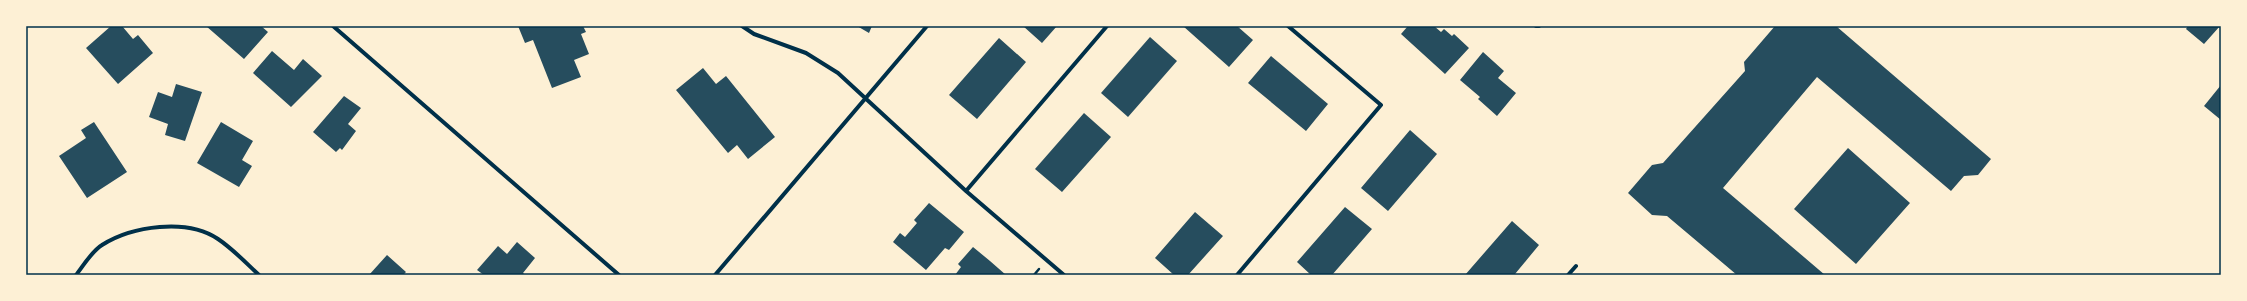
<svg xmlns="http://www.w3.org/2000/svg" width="2247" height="301" viewBox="0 0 2247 301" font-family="'PT Sans',sans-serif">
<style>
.building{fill:#264d5e}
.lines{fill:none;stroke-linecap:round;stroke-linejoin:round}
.path{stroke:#003049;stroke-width:2.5}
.minor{stroke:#003049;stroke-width:4}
.neatline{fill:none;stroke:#003049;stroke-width:1.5}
</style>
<rect width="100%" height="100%" fill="#fdf0d5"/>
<path class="building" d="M 111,26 L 122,26 L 133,39 L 138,35 L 153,53 L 118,84 L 86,48 Z
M 206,26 L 261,26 L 268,32 L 244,59 Z
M 518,26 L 583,26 L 586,32 L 581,34 L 589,54 L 574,60 L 581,77 L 552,88 L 533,40 L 525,43 Z
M 857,26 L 872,26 L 869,33 Z
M 1023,26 L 1057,26 L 1042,43 Z
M 1183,26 L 1237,26 L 1253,40 L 1229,67 Z
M 1408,26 L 1434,26 L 1441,32 L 1444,29 L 1452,36 L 1454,34 L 1469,48 L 1445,74 L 1401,34 Z
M 1775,26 L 1836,26 L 1991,159 L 1978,175 L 1964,176 L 1951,191 L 1817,77 L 1723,188 L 1825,275 L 1737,275 L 1667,216 L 1652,215 L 1628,193 L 1652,165 L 1663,163 L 1745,71 L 1744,62 Z
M 2188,26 L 2220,26 L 2204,44 L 2186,29 Z
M 1150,37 L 1177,61 L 1128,117 L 1101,93 Z
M 999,38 L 1026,62 L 977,119 L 949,95 Z
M 272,51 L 294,70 L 303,59 L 322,76 L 291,107 L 253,73 Z
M 1483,52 L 1504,71 L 1498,78 L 1516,93 L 1497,116 L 1478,99 L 1480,97 L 1460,80 Z
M 1271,56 L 1328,104 L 1306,131 L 1248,83 Z
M 703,68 L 716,84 L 726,76 L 775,137 L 748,159 L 737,145 L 728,153 L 676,90 Z
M 176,84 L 202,92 L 185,141 L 165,135 L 168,124 L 149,117 L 158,92 L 172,97 Z
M 2221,85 L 2221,120 L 2204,106 Z
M 344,96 L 361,108 L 348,124 L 356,131 L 342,150 L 340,148 L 336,152 L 313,132 Z
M 1084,113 L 1111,137 L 1062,192 L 1035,169 Z
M 94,122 L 127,172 L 87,198 L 59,156 L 86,138 L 81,130 Z
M 221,122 L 253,141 L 242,160 L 252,166 L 239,187 L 197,163 Z
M 1410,130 L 1437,154 L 1388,211 L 1361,188 Z
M 1848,148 L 1910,203 L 1856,264 L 1794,209 Z
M 929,203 L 964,232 L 949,250 L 945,248 L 926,270 L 893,242 L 900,233 L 905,237 L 917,223 L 914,220 Z
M 1345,207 L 1372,229 L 1332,275 L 1311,275 L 1297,262 Z
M 1195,212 L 1223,236 L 1188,275 L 1174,275 L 1155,258 Z
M 1512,221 L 1539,245 L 1515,274 L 1465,275 Z
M 517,242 L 535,258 L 523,273 L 525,275 L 484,275 L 477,270 L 498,246 L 507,254 Z
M 973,247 L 990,261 L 1006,275 L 955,275 L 961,267 L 958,264 Z
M 387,255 L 406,272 L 403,275 L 369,275 Z"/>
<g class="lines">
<path class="path" d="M 1034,275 L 1039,269"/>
<path class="minor" d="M 333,26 L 619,275
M 742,26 L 754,34 L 806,53 L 838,73 L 966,191 L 1064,275
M 1536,26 L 1539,26
M 966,191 L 1107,26
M 76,275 C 83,266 92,251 102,245 C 132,226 187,218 218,239 C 233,249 246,263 259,275
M 715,275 L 927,26
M 1237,275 L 1381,105 L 1288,26
M 1568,275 L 1576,266"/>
</g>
<rect width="2247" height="301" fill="none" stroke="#fdf0d5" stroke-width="54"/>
<rect x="27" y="27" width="2193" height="247" class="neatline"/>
</svg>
